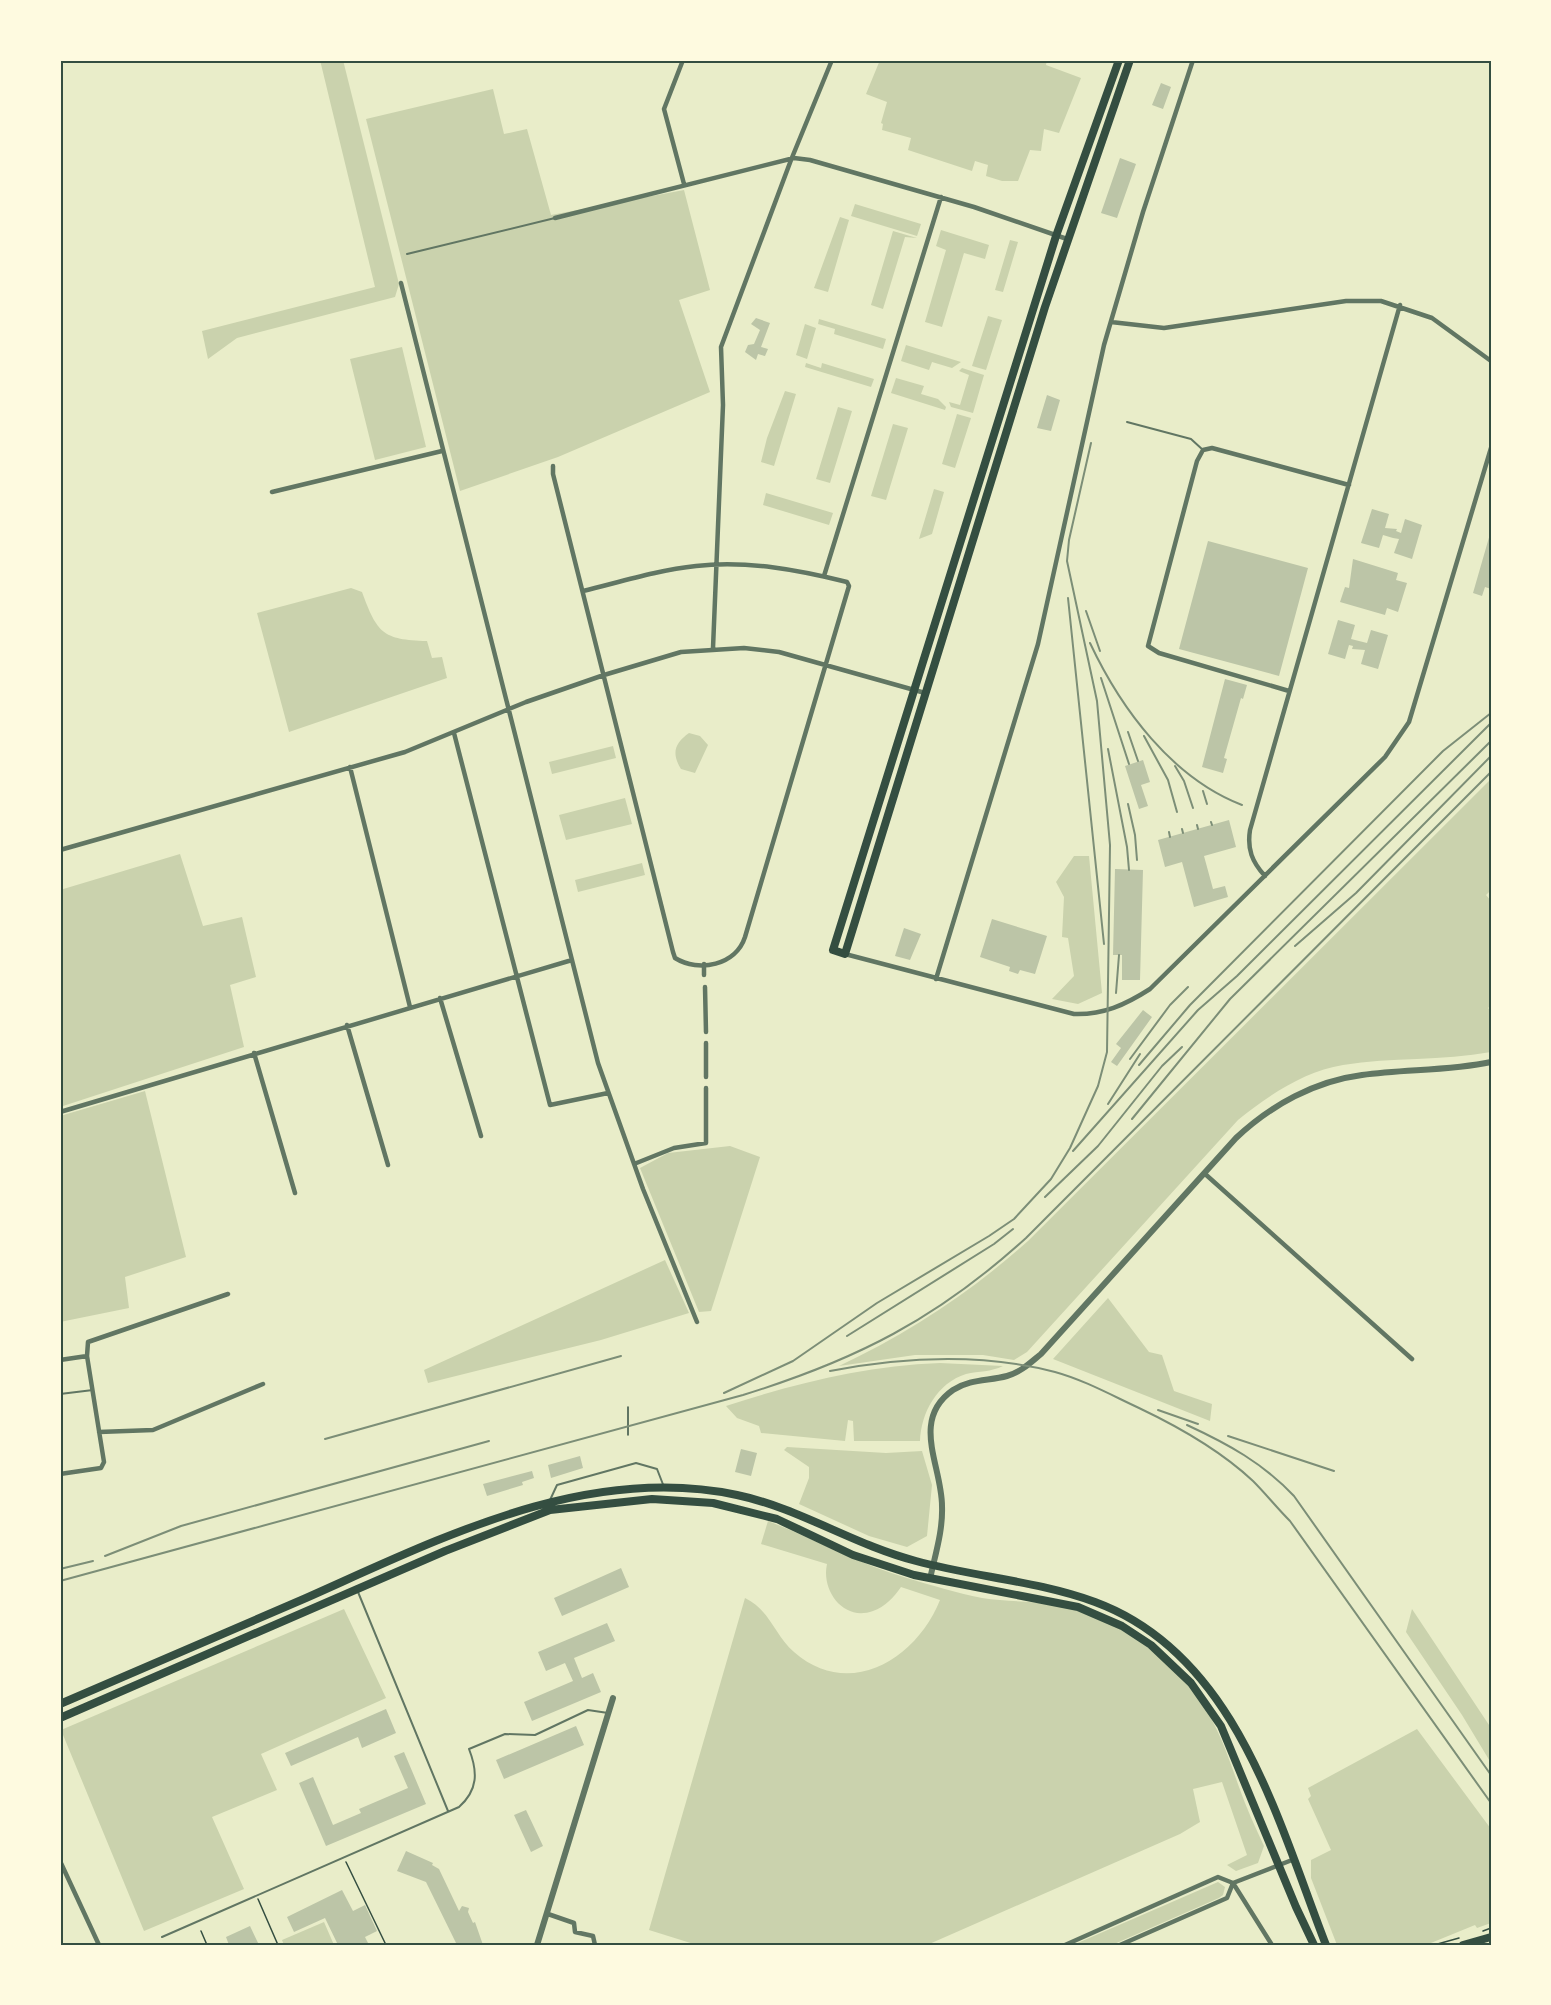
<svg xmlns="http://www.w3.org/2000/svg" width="1551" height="2005" viewBox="0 0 1551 2005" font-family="'Zilla Slab',serif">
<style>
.green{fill:#cad2ad}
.building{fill:#bcc5a7}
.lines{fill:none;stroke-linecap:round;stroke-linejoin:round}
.path{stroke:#344e41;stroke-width:1.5}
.service{stroke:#617663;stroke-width:2}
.minor{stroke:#617663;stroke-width:4.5}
.tertiary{stroke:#617663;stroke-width:6}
.primary{stroke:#344e41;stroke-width:8}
.rail{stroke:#7c8e77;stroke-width:2}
.neatline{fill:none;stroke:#344e41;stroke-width:2}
</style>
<rect width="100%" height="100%" fill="#e9edc9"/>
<path class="green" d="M 320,60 L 343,60 L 399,284 L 395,297 L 237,338 L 208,359 L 202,331 L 375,287 Z
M 880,60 L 1047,60 L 1046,65 L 1081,78 L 1059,133 L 1044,129 L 1041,151 L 1030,150 L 1018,181 L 1002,181 L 986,176 L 988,165 L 975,161 L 972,171 L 908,150 L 911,138 L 882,130 L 883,124 L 881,123 L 887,102 L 866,94 Z
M 493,89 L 504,134 L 527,129 L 551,215 L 684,190 L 710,290 L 679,300 L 710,392 L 558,457 L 460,491 L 366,119 Z
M 855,204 L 921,224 L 917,236 L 851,216 Z
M 840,217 L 849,220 L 828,292 L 814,288 Z
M 941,230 L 989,245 L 985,259 L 964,253 L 942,327 L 925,322 L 946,250 L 936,246 Z
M 893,231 L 917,238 L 905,237 L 883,309 L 871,305 Z
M 1010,240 L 1018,242 L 1003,292 L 995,290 Z
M 988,316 L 1002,320 L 986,370 L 972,366 Z
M 819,319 L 886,339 L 883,349 L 834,334 L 835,329 L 818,324 Z
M 805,324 L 816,328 L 807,359 L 796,355 Z
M 906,345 L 961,362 L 952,368 L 932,362 L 929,370 L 901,361 Z
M 402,347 L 426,447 L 375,460 L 350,359 Z
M 806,363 L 821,368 L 822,363 L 874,379 L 871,387 L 805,367 Z
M 962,368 L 984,375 L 973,413 L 951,407 L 949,402 L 960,405 L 969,375 L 959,371 Z
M 896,378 L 924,386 L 921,394 L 938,399 L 946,407 L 945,410 L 891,393 Z
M 785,391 L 796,394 L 774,466 L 761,462 L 767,438 Z
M 838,407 L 852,411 L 830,483 L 816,479 Z
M 957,414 L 971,418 L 955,468 L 942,464 Z
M 893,424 L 908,428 L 886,500 L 871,496 Z
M 934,489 L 944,492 L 932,534 L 919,539 Z
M 766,493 L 833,513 L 829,525 L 763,505 Z
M 351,588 L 362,592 C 377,633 383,640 427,641 L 432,658 L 442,657 L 447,678 L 289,732 L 257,613 Z
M 689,733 L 700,736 L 708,745 L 695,773 L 681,769 C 671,753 675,743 689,733 Z
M 613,746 L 616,758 L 552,774 L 549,762 Z
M 1491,779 L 1491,890 L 1486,895 L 1491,901 L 1491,1005 L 1488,1008 L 1491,1011 L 1491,1052 C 1442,1061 1392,1057 1343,1065 C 1304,1071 1268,1096 1238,1120 L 1027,1352 L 1014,1360 L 983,1355 L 915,1355 L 839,1366 C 909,1333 971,1292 1028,1241 Z
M 625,798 L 632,824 L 566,840 L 559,815 Z
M 180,854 L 203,926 L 242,917 L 256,977 L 230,985 L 244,1047 L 63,1106 L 60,1092 L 60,890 Z
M 1074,856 L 1089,856 L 1102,993 L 1078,1004 L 1052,999 L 1074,976 L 1068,938 L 1062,937 L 1064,897 L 1056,882 Z
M 642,863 L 645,875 L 578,892 L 575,880 Z
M 145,1091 L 186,1257 L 125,1277 L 129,1308 L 60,1322 L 60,1116 Z
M 730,1146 L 760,1157 L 711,1311 L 699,1312 L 640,1168 L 668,1153 Z
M 665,1260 L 689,1313 L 601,1340 L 428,1383 L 424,1370 Z
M 1108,1298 L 1149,1352 L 1162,1355 L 1174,1391 L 1212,1404 L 1210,1421 L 1053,1359 Z
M 940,1363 L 1003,1366 C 991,1372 979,1371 966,1374 C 937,1383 921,1413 920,1441 L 854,1441 L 853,1421 L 848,1420 L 845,1441 L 761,1433 L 759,1426 L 737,1418 L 726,1406 C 796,1383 866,1366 940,1363 Z
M 787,1447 L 886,1453 L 922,1451 L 932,1485 L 927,1536 L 907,1547 L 869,1536 L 799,1504 L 809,1478 L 809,1467 L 784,1450 Z
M 768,1521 C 815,1539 858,1564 907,1578 C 931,1585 956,1593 982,1598 C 1001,1601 1021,1601 1041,1603 C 1101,1609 1165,1650 1200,1700 C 1219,1728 1228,1756 1239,1787 C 1246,1807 1255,1827 1264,1846 L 1258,1863 L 1236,1871 L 1227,1865 L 1247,1855 L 1222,1782 L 1193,1789 L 1200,1822 L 1180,1834 L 927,1945 L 697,1945 L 649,1930 L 745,1598 C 770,1610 774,1634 794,1652 C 850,1701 917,1658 940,1600 L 901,1587 C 894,1597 885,1607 873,1611 C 843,1622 821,1590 827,1564 L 761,1544 Z
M 344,1609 L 386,1698 L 261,1754 L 277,1790 L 212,1817 L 244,1889 L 144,1931 L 61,1730 Z
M 1412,1609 L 1491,1728 L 1491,1763 L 1462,1715 L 1406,1632 Z
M 1417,1729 L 1491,1829 L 1491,1923 L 1477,1928 L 1475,1925 L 1426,1945 L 1337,1945 L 1311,1878 L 1311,1860 L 1331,1850 L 1308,1799 L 1311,1796 L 1308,1788 Z
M 1218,1882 L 1225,1887 L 1223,1895 L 1219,1898 L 1112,1945 L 1073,1945 Z
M 324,1922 L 334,1945 L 284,1945 L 282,1940 Z"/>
<path class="building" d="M 1161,83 L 1171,87 L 1163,109 L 1152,105 Z
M 1120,158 L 1136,164 L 1117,218 L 1101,213 Z
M 756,318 L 770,323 L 761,347 L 768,349 L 765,356 L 758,354 L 756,360 L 745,352 L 748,345 L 754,344 L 760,330 L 751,324 Z
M 1047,395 L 1060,400 L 1051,431 L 1037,428 Z
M 1372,509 L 1389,514 L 1385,528 L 1397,529 L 1396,531 L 1401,533 L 1405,519 L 1422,525 L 1412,559 L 1394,553 L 1399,539 L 1393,538 L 1383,535 L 1379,548 L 1361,543 Z
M 1490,534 L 1491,589 L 1485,587 L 1482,596 L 1473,593 Z
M 1208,541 L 1308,568 L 1279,676 L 1179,649 Z
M 1353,559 L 1398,573 L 1396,580 L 1407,583 L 1398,612 L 1387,608 L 1385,615 L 1340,602 L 1345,587 L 1349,588 Z
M 1338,620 L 1355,625 L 1351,639 L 1367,643 L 1371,630 L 1388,635 L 1378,669 L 1361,664 L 1365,650 L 1352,649 L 1353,646 L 1349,645 L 1345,659 L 1328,654 Z
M 1225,679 L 1247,685 L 1243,699 L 1241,698 L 1224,758 L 1227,759 L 1223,773 L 1202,767 Z
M 1143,760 L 1150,782 L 1141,785 L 1148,806 L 1139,809 L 1125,766 Z
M 1229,820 L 1236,847 L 1204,856 L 1213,889 L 1225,886 L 1228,897 L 1194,907 L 1182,862 L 1165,867 L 1158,840 Z
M 1115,869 L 1143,870 L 1140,980 L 1122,980 L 1122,955 L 1113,955 Z
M 992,919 L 1047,936 L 1035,974 L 1020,970 L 1018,974 L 1009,971 L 1010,967 L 980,957 Z
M 904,928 L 921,934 L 910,960 L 895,956 Z
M 1143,1010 L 1152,1017 L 1117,1066 L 1111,1062 L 1121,1048 L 1116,1044 Z
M 741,1449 L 757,1453 L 751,1476 L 735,1472 Z
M 580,1456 L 583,1468 L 551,1478 L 548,1465 Z
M 532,1471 L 534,1478 L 522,1482 L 523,1485 L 487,1496 L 483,1484 Z
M 621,1568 L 629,1587 L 562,1616 L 554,1598 Z
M 607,1623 L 615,1641 L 574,1658 L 582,1678 L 593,1673 L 601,1692 L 532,1721 L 524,1702 L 573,1681 L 565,1663 L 546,1671 L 538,1652 Z
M 386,1709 L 396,1733 L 362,1748 L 358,1737 L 291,1766 L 285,1753 Z
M 576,1726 L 584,1745 L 504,1779 L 496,1760 Z
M 404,1752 L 426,1804 L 326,1846 L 299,1783 L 313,1777 L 333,1825 L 361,1813 L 359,1809 L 408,1788 L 394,1756 Z
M 526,1810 L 543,1846 L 531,1852 L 514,1815 Z
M 406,1851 L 433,1863 L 432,1865 L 439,1869 L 459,1911 L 462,1906 L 469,1908 L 468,1912 L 473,1923 L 475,1922 L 483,1945 L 457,1945 L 426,1882 L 397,1871 Z
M 342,1890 L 353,1911 L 365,1905 L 377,1931 L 365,1937 L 369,1945 L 338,1945 L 325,1918 L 294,1932 L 287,1917 Z
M 250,1926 L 259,1945 L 229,1945 L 226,1937 Z"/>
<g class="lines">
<path class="path" d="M 628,1435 L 628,1407
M 346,1862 L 386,1945
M 258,1899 L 278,1945
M 201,1931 L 207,1945
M 1483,1931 L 1491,1928
M 1434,1945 L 1459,1938"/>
<path class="service" d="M 407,254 L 555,218
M 1127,422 L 1191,439 L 1203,450
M 60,1394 L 93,1390
M 550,1500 L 557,1485 L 636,1463 L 657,1469 L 664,1487
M 358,1592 L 448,1811
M 162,1937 L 459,1807 C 478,1790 478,1772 469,1749 L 505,1734 L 535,1735 L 588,1710 L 608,1713"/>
<path class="minor" d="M 683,60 L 664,109 L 684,184
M 555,218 L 794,158 L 810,160 L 974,207 L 1067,239
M 401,283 L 598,1063 L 643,1189 L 697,1322
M 1111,322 L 1164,328 L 1346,301 L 1381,301 L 1432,318 L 1491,361
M 553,466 L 553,474 L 673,952 L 675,958 C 699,973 736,965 745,937 L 849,586 L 847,582 C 799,570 746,560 696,566 C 658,570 620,582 583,591
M 272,492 L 442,451
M 824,576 L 941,197
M 713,648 L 723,405 L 721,347 L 791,160 L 832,60
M 1289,691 L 1159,653 L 1148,646 L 1197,461 L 1203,450 L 1212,448 L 1349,485
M 454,733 L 550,1105 L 608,1093
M 350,767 L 410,1007
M 60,850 L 405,752 L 526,702 L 604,675 L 681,652 L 744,648 L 779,652 L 925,693
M 1265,876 C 1252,862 1247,849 1250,830 L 1400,305
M 845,954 L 1074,1014 C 1103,1015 1125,1005 1150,989 L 1385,757 L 1409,722 L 1491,448
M 704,964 L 704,975
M 936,979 L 1038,644 L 1104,345 L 1143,212 L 1193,60
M 705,987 L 706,1032
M 440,998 L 481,1136
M 347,1025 L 388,1165
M 706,1043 L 706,1077
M 254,1053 L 295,1193
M 60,1112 L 572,960
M 634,1164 L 674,1148 L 706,1143 L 706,1088
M 1204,1173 L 1412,1359
M 60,1360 L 87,1356
M 99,1432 L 153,1430 L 263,1384
M 60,1474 L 101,1468 L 104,1462 L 87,1356 L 88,1342 L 228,1294
M 60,1861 L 99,1945
M 1233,1883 L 1272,1945
M 548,1914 L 574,1923 L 575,1932 L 593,1936 L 595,1945
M 1065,1945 L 1218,1877 L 1233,1883 L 1292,1860
M 1120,1945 L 1227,1898 L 1233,1883"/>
<path class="tertiary" d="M 930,1579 C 935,1555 943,1531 942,1506 C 942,1466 910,1420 953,1390 C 970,1379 988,1381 1007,1376 C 1021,1372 1030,1363 1041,1354 L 1236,1138 C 1271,1105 1315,1081 1362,1075 C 1405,1069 1449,1071 1491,1062
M 537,1945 L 613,1698"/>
<path class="primary" d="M 1119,60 L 1056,236 L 833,950 L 845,954 L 1045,307 L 1130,60
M 60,1704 C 142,1669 224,1634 306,1598 C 439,1539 586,1463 737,1495 C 799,1508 854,1545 916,1561 C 975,1577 1038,1581 1095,1602 C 1236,1654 1277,1819 1326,1945
M 60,1718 L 445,1551 L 550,1510 L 652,1499 L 713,1503 L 777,1519 L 853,1555 L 914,1575 L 1078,1607 L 1122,1626 L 1151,1645 L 1191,1683 L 1221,1726 L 1296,1907 L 1314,1945
M 1463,1945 L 1491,1937"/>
<path class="rail" d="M 1068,598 L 1104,944
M 1086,611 L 1100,651
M 1090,643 C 1121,709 1172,778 1242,805
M 1101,678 L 1129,764
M 1128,732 L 1138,761
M 1144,736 L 1168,780 L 1177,812
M 1108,749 L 1127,847 L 1129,870
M 1175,766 L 1184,781 L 1193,808
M 1203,791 L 1207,804
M 1128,804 L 1135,835 L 1137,860
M 1211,822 L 1212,825
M 1197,825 L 1198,829
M 1182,829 L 1183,833
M 1169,832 L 1170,837
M 1295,946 L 1356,893 L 1491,756
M 1116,993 L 1119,955
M 1130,1059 L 1170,1005 L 1188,987
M 1139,1065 L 1190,1005 L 1443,751 L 1491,713
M 1108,1104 L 1140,1054
M 1132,1119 L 1230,999 L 1491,741
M 1073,1151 L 1198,1010 L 1237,976 L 1491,723
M 1045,1197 L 1098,1146 L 1162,1066 L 1182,1047
M 847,1336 L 994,1244 L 1013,1229
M 830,1371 C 903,1357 982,1353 1055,1372 C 1084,1380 1111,1395 1139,1408 C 1179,1427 1220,1450 1253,1481 C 1266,1494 1277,1508 1290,1521 L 1491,1803
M 724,1393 L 793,1361 L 877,1303 L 989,1236 L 1014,1219 L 1051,1179 L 1070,1148 L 1098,1086 L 1107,1052 L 1110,845 L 1097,701 L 1067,561 L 1069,540 L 1091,443
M 1158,1410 L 1198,1424
M 1187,1425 C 1228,1444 1263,1463 1294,1496 L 1491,1775
M 1228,1436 L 1334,1471
M 325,1439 L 621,1356
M 105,1556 L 181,1526 L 489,1441
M 60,1569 L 93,1561
M 60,1581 L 743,1395 C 856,1360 937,1319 1026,1238 L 1491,772"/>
</g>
<rect width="1551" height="2005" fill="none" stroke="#fefae0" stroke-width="123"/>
<rect x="62" y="62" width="1428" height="1882" class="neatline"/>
</svg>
